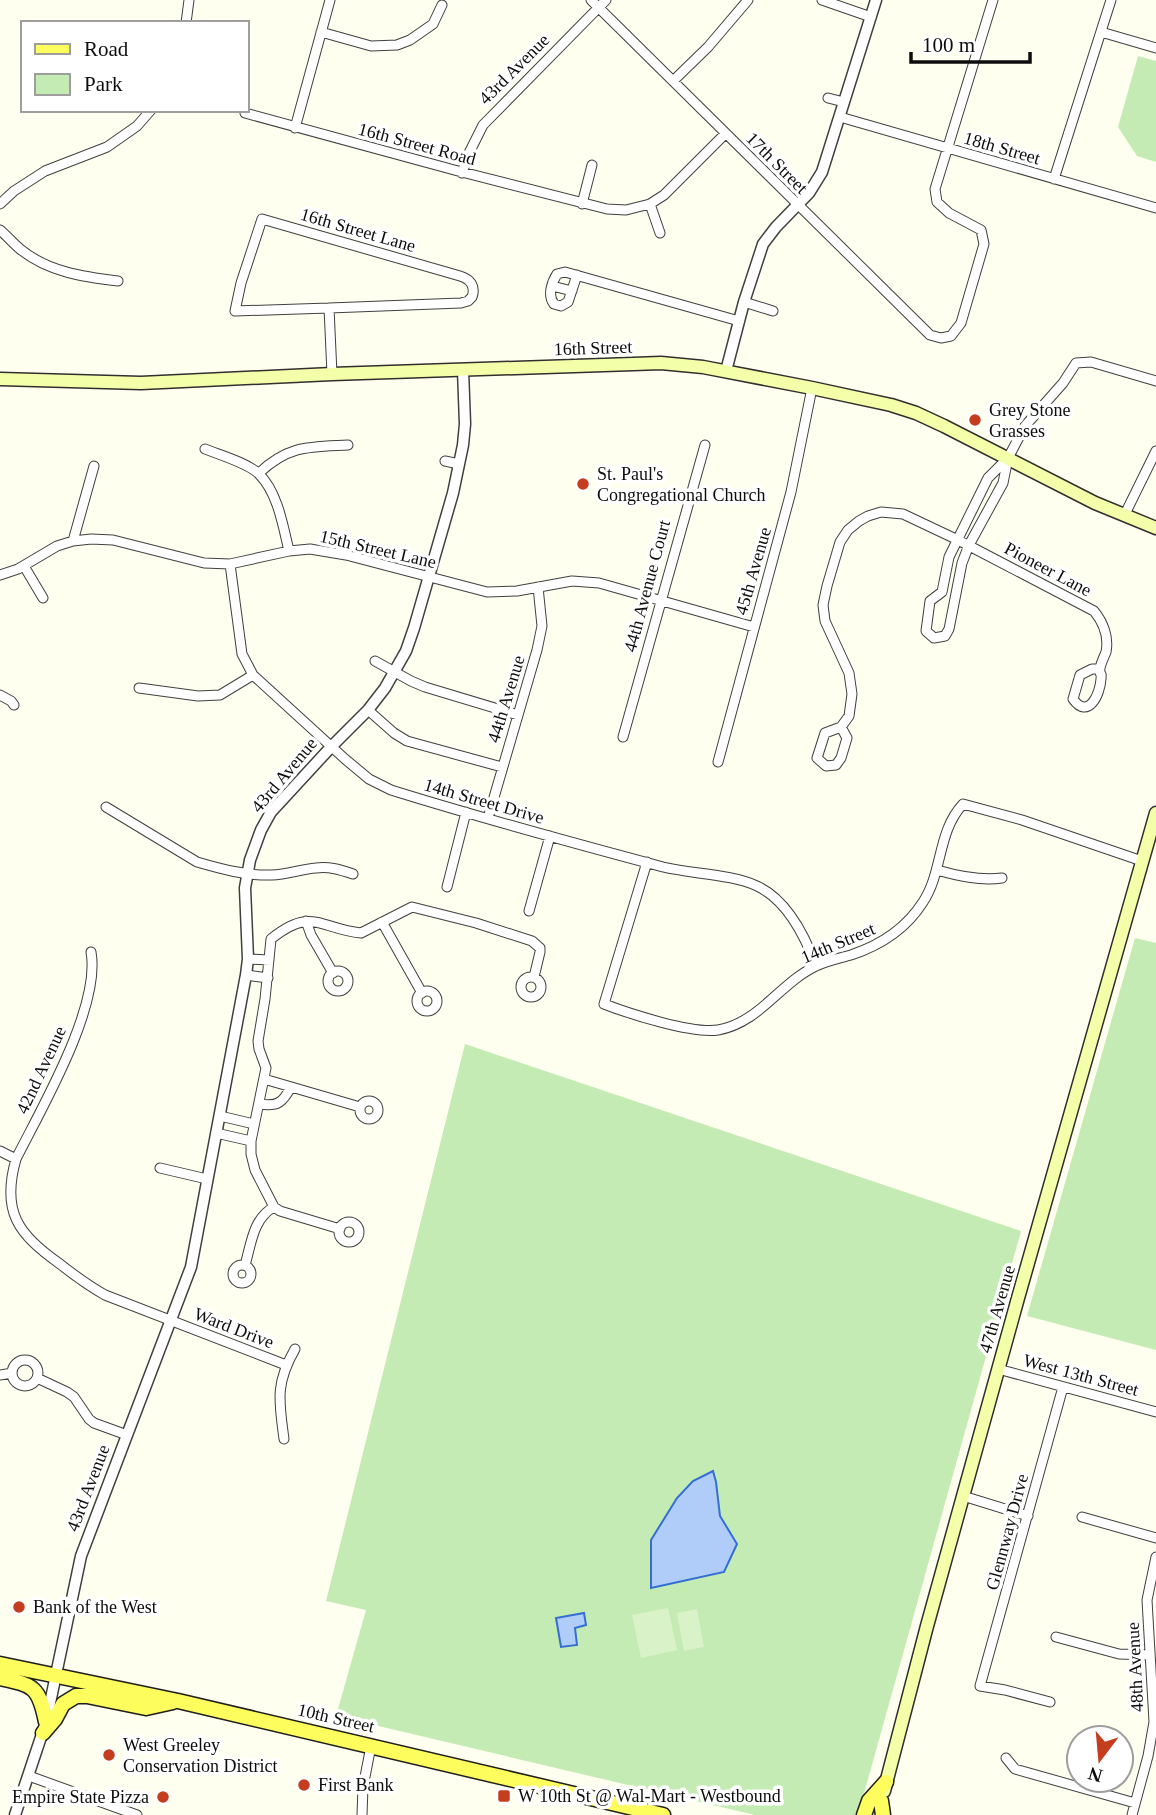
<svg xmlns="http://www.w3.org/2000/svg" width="1156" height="1815" viewBox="0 0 1156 1815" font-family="Georgia,serif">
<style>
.green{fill:#c5ebb5}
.pitch{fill:#d9f2c8}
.water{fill:#b0ccf9;stroke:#336ed3;stroke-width:2}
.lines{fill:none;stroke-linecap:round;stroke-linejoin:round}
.minor-casing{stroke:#404040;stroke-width:11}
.tertiary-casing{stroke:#404040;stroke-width:13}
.secondary-casing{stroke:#2f2f2f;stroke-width:15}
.primary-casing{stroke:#1e1e1e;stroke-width:17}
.minor{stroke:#fff;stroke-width:9}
.tertiary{stroke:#fff;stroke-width:10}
.secondary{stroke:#f4ffa9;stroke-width:12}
.primary{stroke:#fefd5e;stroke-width:14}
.poi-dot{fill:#c43d1f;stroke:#fff;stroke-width:2.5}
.labels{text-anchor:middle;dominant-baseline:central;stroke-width:7;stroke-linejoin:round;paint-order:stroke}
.street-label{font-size:18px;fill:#0d0d0d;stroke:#fff}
.poi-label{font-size:18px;fill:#0d0d0d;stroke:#fff;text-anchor:start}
</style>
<rect width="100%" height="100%" fill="#feffee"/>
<path class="green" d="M 1138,56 L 1156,61 L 1156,162 L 1137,156 L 1118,127 Z
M 1135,938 L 1156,943 L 1156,1350 L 1027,1316 Z
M 465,1044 L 1021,1231 L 858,1815 L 755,1815 L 336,1716 L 366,1610 L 326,1601 Z"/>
<path class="pitch" d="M 668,1608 L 677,1650 L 641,1658 L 632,1615 Z
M 697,1609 L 704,1647 L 684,1651 L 677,1613 Z"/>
<path class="water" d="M 713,1471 L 716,1482 L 720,1516 L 737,1544 L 724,1572 L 651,1588 L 651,1540 L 677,1498 L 693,1481 Z
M 584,1613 L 586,1625 L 575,1628 L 577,1645 L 561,1647 L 556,1618 Z"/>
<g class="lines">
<g class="minor-casing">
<path id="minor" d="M 591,0 L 930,335 L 941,338 L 951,336 L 961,323 L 984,244 L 981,230 L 949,213 L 937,202 L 935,189 L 993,0
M 822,0 L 871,17
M 186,23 L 189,0
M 321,32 L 371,46 L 397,45 L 410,40 L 433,24 L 442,5
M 1101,32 L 1156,48
M 673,81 L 708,47 L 748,0
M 828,98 L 844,102
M 245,113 L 458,171 L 607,209 L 626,210 L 650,204 L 664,195 L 725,134
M 840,117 L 1156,208
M 295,128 L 330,0
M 462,173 L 469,153 L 483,125 L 606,0
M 1054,179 L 1111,0
M 0,204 L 14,191 L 45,171 L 107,147 L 137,126 L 151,110
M 582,204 L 592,165
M 650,204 L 660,233
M 0,230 C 7,236 13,243 20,249 C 48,272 84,277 118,281
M 577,275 L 568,302 L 561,306 L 554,304 C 547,295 552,282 557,274 L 565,272 L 739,321
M 552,286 L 572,291
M 744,302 L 773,311
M 329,308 L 461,303 L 468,301 L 472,297 C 476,286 470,279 460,276 L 262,219 L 241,283 L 235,311 L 329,308 L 332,374
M 205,449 C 220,455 248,463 259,474 C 278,493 283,526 289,551
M 1008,458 L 988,478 L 949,557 L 942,592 L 930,601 L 926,631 L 934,638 L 945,636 L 949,629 L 962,563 L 969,545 L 1003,483 L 1008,458 L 1025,426 L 1063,383 L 1076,363 L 1091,362 L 1156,381
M 445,461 L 459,464
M 259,473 C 289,445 309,447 348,445
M 1124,516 L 1156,451
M 73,541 L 94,466
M 230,564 L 242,654 L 253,675 L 345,759 L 369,779 L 391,790 C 481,818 573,843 663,867 C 692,874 731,874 757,886 C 787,900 805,936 816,966
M 24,566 L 43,598
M 0,575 L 18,569 L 57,546 L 73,541 L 91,539 L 113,540 L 204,563 L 230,564 L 289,551 L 310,549 L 346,555 L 487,592 L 517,591 L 572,581 L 599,583 L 754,627
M 375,661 L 411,681 L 425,687 L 518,715
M 139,688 L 198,696 L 220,695 L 253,675
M 0,695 L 11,701 L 14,705
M 368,710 L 394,733 L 407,741 L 502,767
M 841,727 L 847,738 L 841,758 L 836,765 L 826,766 L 817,758 L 825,733 L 841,727 L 849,716 L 852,694 L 849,673 L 825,621 L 823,605 L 827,586 L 840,542 L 848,530 L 859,521 L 868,516 L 881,512 L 903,514 L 958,540 L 1094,611 C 1103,622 1109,637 1106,652 C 1104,657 1101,663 1100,668 C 1099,678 1102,669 1101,679 C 1100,695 1088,720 1073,699 L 1080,675 L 1092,669 L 1100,669
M 623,737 L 705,445
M 718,762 L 791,492 L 812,388
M 106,807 L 197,862 C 221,869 247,876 272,875 C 287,875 301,869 316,868 C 329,866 341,870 353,874
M 488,818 L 537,650 L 542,626 L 538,587
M 647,862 L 604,1004 C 630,1014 692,1034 718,1030 C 759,1023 780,983 816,966 C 826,961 840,958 851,955 C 881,945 906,929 923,902 C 943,872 937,832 963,804 L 1022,820 L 1142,861
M 937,870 C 958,876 980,881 1002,878
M 447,887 L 466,812
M 529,911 L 550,836
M 306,921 L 311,935 L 333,973
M 382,922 L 422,993
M 91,952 C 101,1007 41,1109 16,1159 C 1,1212 18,1234 60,1264 C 74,1275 89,1286 105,1295 L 286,1365
M 248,959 L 269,960
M328 981a10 10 0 1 1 20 0a10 10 0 1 1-20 0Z
M 246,975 L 268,978
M521 987a10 10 0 1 1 20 0a10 10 0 1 1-20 0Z
M417 1001a10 10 0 1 1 20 0a10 10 0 1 1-20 0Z
M 264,1079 L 360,1107
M360 1110a9 9 0 1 1 18 0a9 9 0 1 1-18 0Z
M 260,1104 C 278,1107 283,1102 291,1087
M 220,1116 L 254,1124
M 216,1133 L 251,1141
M 0,1151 L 16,1159
M 160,1168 L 207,1179
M339 1232a10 10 0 1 1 20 0a10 10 0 1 1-20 0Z
M 340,1229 L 280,1211 L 274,1207 L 255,1170 L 251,1154 L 251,1141 L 266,1068 L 259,1049 L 258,1041 L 265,999 L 271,939 C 312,906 320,929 361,933 L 412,907 L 476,923 L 532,941 L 540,948 L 540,952 L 534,977
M233 1274a9 9 0 1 1 18 0a9 9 0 1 1-18 0Z
M 245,1265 C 251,1245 253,1218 274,1207
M12 1373a13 13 0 1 1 26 0a13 13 0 1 1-26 0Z
M 998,1369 L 1156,1412
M 0,1375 L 12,1373
M 37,1378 L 67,1392 L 74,1397 L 89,1419 L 94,1423 L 127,1435
M 284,1439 C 279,1401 275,1384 295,1349
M 963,1496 L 1028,1516
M 1082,1517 L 1156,1538
M 1056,1637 L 1119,1654 L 1149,1655
M 1050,1702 L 1005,1690 L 980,1686 L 1063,1387
M 1006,1758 L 1015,1769 L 1135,1803
M 29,1776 L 137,1815
M 362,1815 L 363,1787 L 371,1746
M 1132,1815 L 1148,1756 L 1154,1722 L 1147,1600 L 1156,1557"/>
</g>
<g class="tertiary-casing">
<path id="tertiary" d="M 726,371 L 744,302 L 763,244 L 776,227 L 809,193 L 822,172 L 876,0
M 15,1815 L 46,1722 L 81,1556 L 191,1267 L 246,975 L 248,959 L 245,888 L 250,860 L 261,830 L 271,812 L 331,747 L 368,710 L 385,688 L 406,651 L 414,628 L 453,493 L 463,445 L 465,424 L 463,370"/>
</g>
<g class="secondary-casing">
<path id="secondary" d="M 0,379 L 141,383 L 332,374 L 633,364 L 661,363 L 703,367 L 812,388 L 891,405 L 916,413 L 944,426 L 1095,503 L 1156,528
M 884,1791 L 927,1626 L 1018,1298 L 1156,813"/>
</g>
<g class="primary-casing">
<path id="primary" d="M 0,1664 L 178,1701 L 663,1815
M 0,1678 C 34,1685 39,1687 46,1722
M 43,1733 L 55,1719 L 63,1704 L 76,1696 L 87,1696 L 146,1708 L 173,1702
M 881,1801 L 883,1815
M 864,1815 L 869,1801 L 886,1782"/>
</g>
<use href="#minor" class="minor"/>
<use href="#tertiary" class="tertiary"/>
<use href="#secondary" class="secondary"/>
<use href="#primary" class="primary"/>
</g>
<g class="poi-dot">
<circle cx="975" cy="420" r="7"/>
<circle cx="583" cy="484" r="7"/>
<circle cx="19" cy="1607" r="7"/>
<circle cx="109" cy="1755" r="7"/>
<circle cx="304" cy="1785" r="7"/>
<rect x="497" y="1789" width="14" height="14" rx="3.5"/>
<circle cx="163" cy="1797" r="7"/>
</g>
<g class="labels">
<g class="street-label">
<text transform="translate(514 69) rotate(-45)">43rd Avenue</text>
<text transform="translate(417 144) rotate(15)">16th Street Road</text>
<text transform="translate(1002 148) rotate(16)">18th Street</text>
<text transform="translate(777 163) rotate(45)">17th Street</text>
<text transform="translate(358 230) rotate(16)">16th Street Lane</text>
<text transform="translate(593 348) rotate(-2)">16th Street</text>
<text transform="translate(378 549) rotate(13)">15th Street Lane</text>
<text transform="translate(1048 569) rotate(28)">Pioneer Lane</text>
<text transform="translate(753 571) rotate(-74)">45th Avenue</text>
<text transform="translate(647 586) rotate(-75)">44th Avenue Court</text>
<text transform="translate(506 699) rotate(-73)">44th Avenue</text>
<text transform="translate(284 775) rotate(-50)">43rd Avenue</text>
<text transform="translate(484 801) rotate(16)">14th Street Drive</text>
<text transform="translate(838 943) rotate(-23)">14th Street</text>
<text transform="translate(41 1070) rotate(-65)">42nd Avenue</text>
<text transform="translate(997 1309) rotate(-74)">47th Avenue</text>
<text transform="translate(234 1328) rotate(21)">Ward Drive</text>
<text transform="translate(1081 1375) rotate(15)">West 13th Street</text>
<text transform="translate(88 1488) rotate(-69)">43rd Avenue</text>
<text transform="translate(1007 1532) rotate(-75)">Glennway Drive</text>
<text transform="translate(1135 1667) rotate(-93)">48th Avenue</text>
<text transform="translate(336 1718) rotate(13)">10th Street</text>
</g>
<g class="poi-label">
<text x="989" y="410">Grey Stone<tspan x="989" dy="21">Grasses</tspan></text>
<text x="597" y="474">St. Paul's<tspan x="597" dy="21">Congregational Church</tspan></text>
<text x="33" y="1607">Bank of the West</text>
<text x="123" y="1745">West Greeley<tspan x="123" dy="21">Conservation District</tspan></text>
<text x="318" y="1785">First Bank</text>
<text x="518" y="1796">W 10th St @ Wal-Mart - Westbound</text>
<text x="149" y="1797" text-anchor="end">Empire State Pizza</text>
</g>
</g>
<rect x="21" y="21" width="228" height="91" fill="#ffffff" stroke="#9e9e9e" stroke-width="2"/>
<rect x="35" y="44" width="35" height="10" fill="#fefd5e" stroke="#9e9e9e" stroke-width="2"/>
<text x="84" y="56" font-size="21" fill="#0d0d0d">Road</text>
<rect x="35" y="74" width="35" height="21" fill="#c5ebb5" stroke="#9e9e9e" stroke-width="2"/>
<text x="84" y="91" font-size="21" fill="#0d0d0d">Park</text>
<g transform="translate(1100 1759) rotate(196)"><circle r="33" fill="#ffffff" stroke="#9e9e9e" stroke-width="2"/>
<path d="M0-5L12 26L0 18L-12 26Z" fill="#c43d1f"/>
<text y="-10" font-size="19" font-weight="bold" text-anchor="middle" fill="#0d0d0d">N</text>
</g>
<path d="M911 52v10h119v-10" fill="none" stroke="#0d0d0d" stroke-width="3.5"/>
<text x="922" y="52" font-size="21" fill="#0d0d0d" stroke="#ffffff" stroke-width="5" paint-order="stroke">100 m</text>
</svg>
